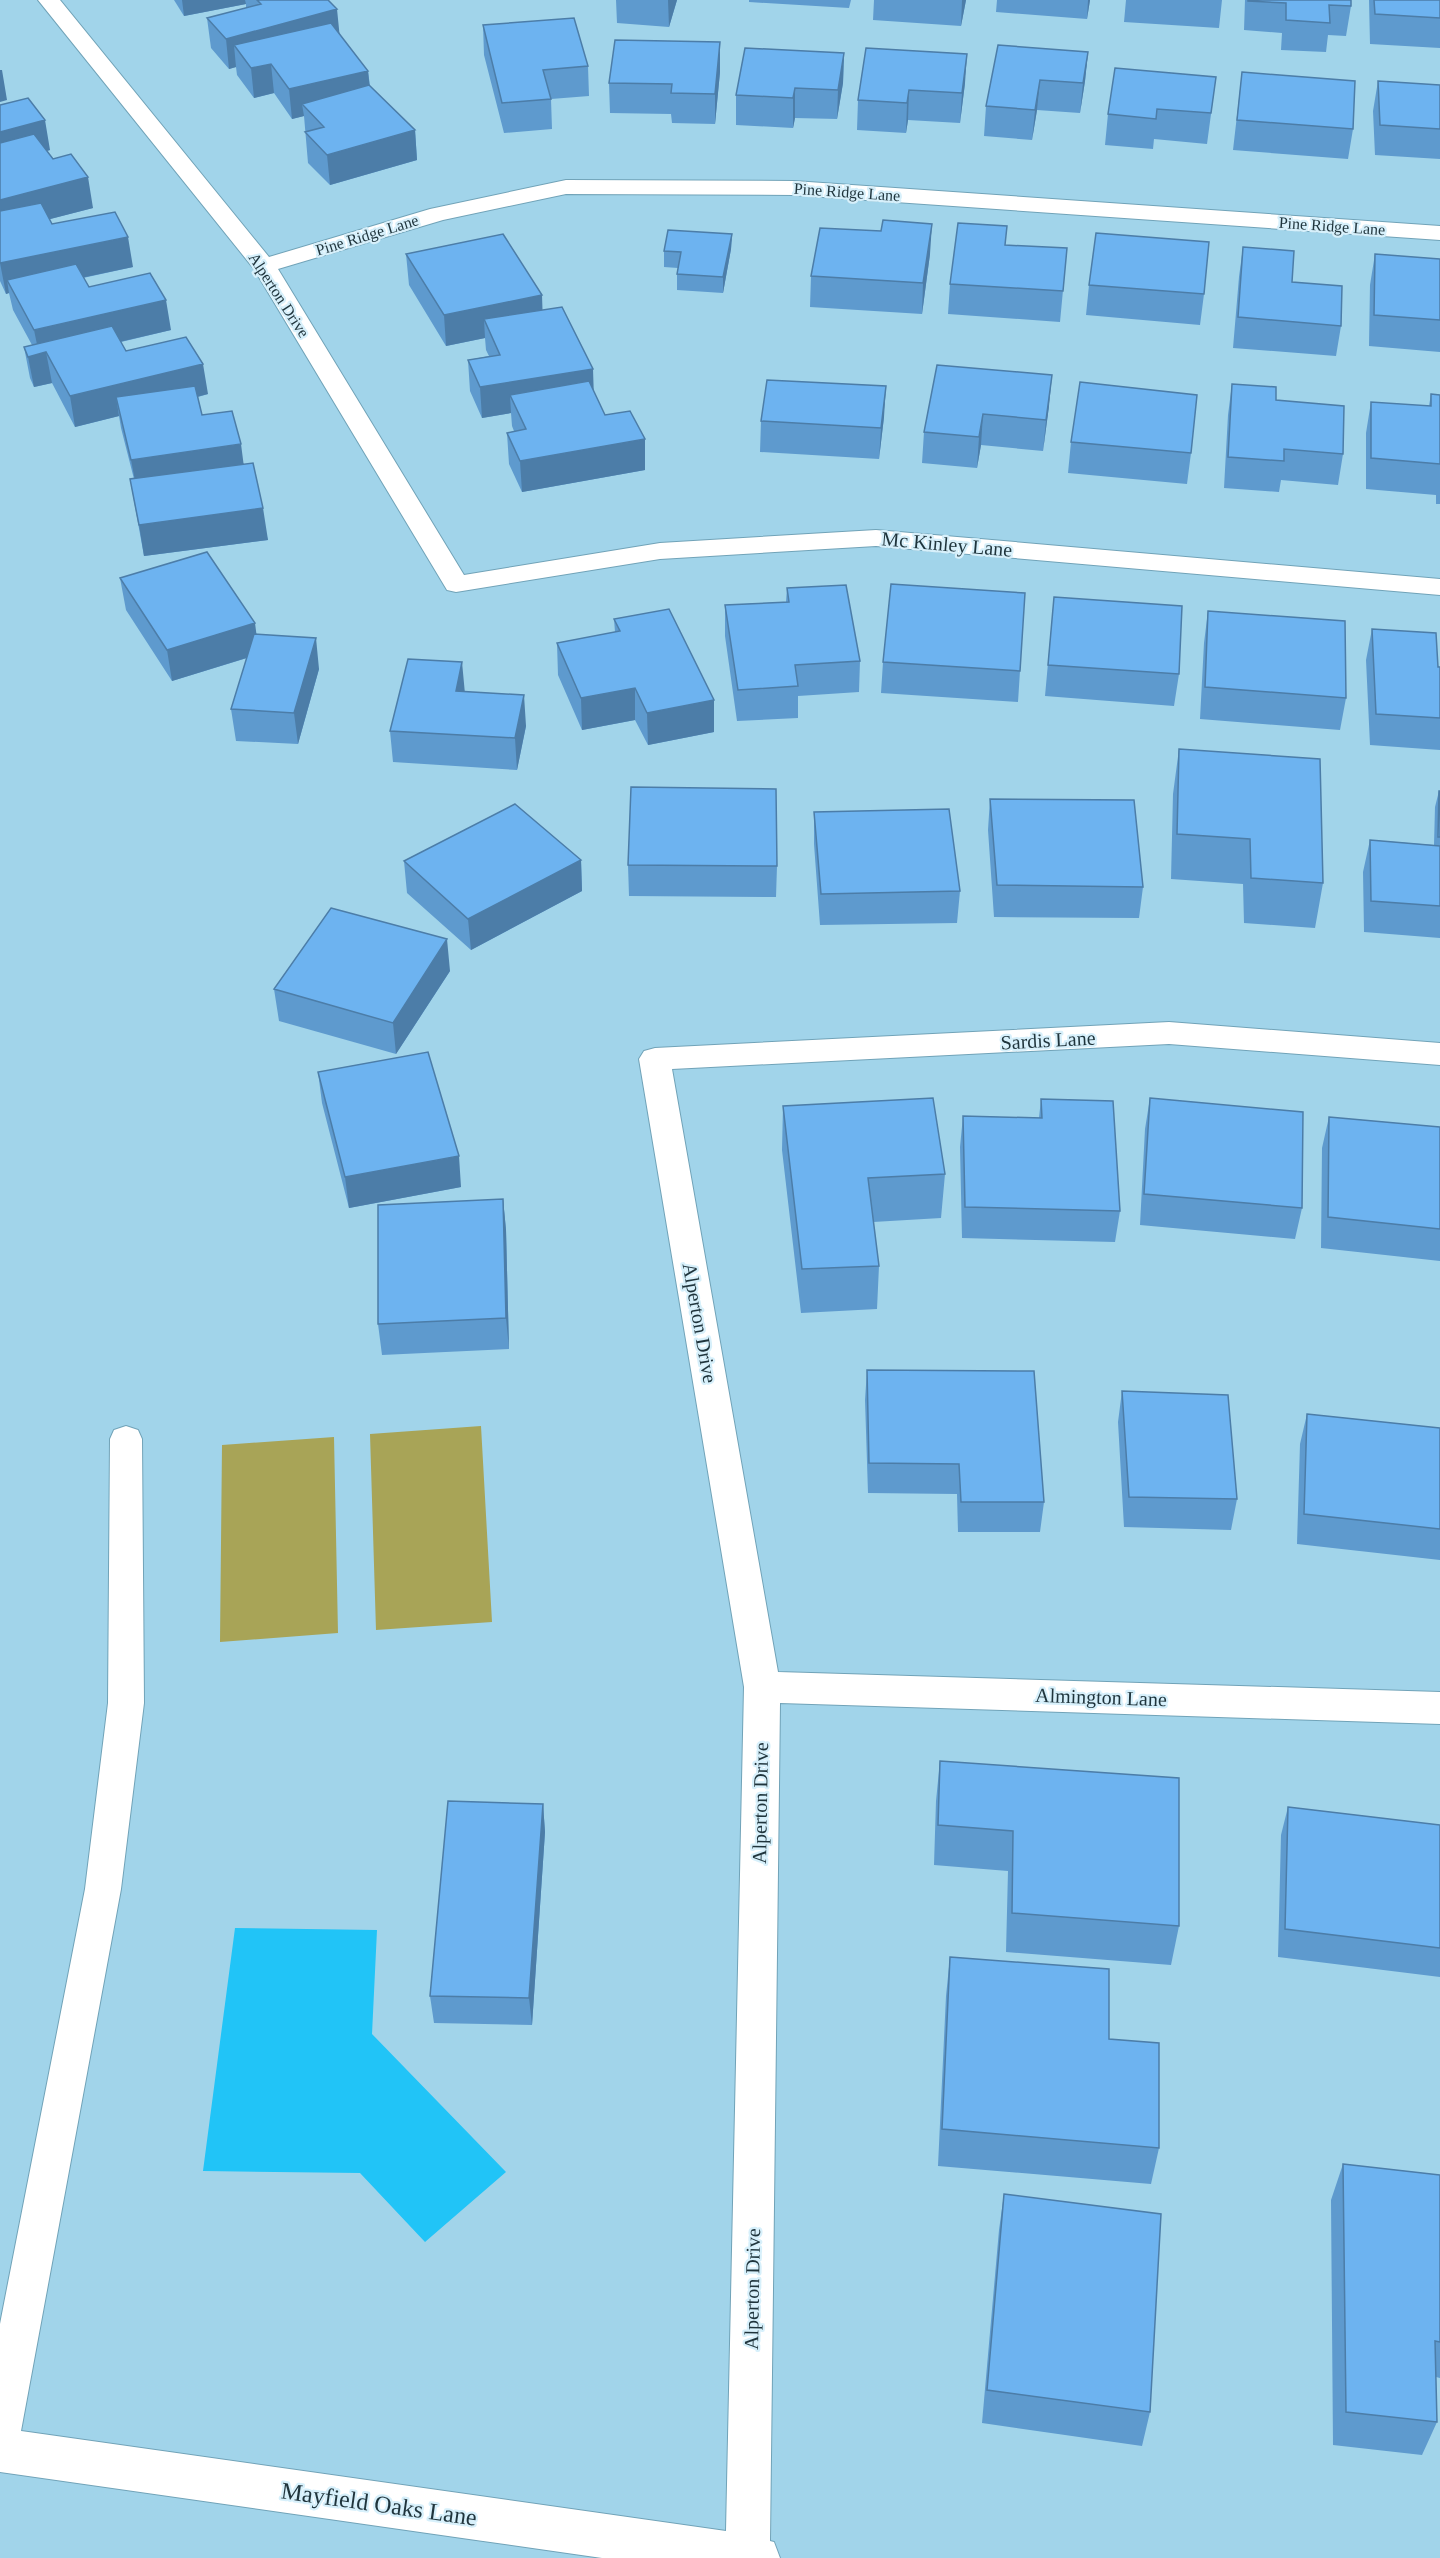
<svg xmlns="http://www.w3.org/2000/svg" width="1440" height="2558" viewBox="0 0 1440 2558" font-family="Georgia,serif">
<style>
.green{fill:#a8a457}
.water{fill:#21c4f7}
.lines{fill:none;stroke-linecap:round;stroke-linejoin:round}
.service-casing{stroke:#71a3b8;stroke-width:2}
.minor-casing{stroke:#71a3b8;stroke-width:2}
.service{fill:#fff;fill-rule:evenodd}
.minor{fill:#fff;fill-rule:evenodd}
.wall{fill:#5e9ace}
.shaded-wall{fill:#4c7da8}
.building{fill:#6db3f0;stroke:#4c7da8;stroke-width:1.5}
.labels{text-anchor:middle;dominant-baseline:central;stroke-width:4.5;stroke-linejoin:round;paint-order:stroke}
.far-street-label{font-size:16px;fill:#1f343c;stroke:#d7f0fb}
.street-label{font-size:20px;fill:#1f343c;stroke:#d7f0fb}
.near-street-label{font-size:24px;fill:#1f343c;stroke:#d7f0fb}
</style>
<rect width="100%" height="100%" fill="#a1d4ea"/>
<path class="green" d="M 481,1426 L 492,1622 L 376,1630 L 370,1434 Z
M 334,1437 L 338,1633 L 220,1642 L 222,1445 Z"/>
<path class="water" d="M 235,1928 L 377,1930 L 372,2034 L 506,2172 L 425,2242 L 360,2173 L 203,2171 Z"/>
<g class="lines">
<g class="service-casing">
<path id="service" d="M 126,1426 L 138,1430 L 142,1439 L 144,1703 L 121,1889 L 21,2431 L 15,2446 L 0,2452 L 0,2324 L 85,1889 L 108,1703 L 110,1439 L 114,1430 Z"/>
</g>
<g class="minor-casing">
<path id="minor" d="M 38,0 L 60,0 L 269,257 L 430,209 L 566,180 L 794,181 L 1440,226 L 1440,240 L 794,195 L 566,194 L 443,220 L 278,269 L 464,575 L 660,543 L 876,530 L 1440,579 L 1440,595 L 876,546 L 660,559 L 456,592 L 447,590 L 254,269 Z
M 1169,1022 L 1440,1043 L 1440,1065 L 1169,1044 L 672,1069 L 778,1672 L 1440,1692 L 1440,1724 L 780,1703 L 770,2541 L 774,2542 L 780,2558 L 602,2558 L 0,2472 L 0,2428 L 726,2531 L 744,1687 L 639,1059 L 644,1051 L 655,1048 Z"/>
</g>
<use href="#service" class="service"/>
<use href="#minor" class="minor"/>
</g>
<path class="wall" d="M 174,0 L 328,0 L 340,35 L 368,71 L 370,86 L 415,130 L 417,160 L 330,185 L 308,163 L 304,116 L 292,119 L 274,93 L 254,98 L 237,75 L 236,67 L 229,69 L 211,48 L 207,18 L 246,8 L 246,4 L 184,16 Z
M 616,0 L 677,0 L 669,27 L 617,23 Z
M 749,0 L 851,0 L 849,8 L 749,2 Z
M 874,0 L 966,0 L 961,26 L 873,20 Z
M 997,0 L 1090,0 L 1087,19 L 996,12 Z
M 1126,0 L 1222,0 L 1219,28 L 1124,22 Z
M 1245,0 L 1351,0 L 1351,6 L 1346,36 L 1328,35 L 1326,52 L 1281,50 L 1282,33 L 1244,30 Z
M 1369,0 L 1440,0 L 1440,48 L 1370,44 Z
M 483,25 L 588,66 L 589,96 L 551,99 L 552,129 L 504,133 L 484,55 Z
M 866,48 L 965,83 L 960,123 L 908,120 L 906,133 L 857,130 L 858,100 Z
M 1088,52 L 1085,81 L 1080,113 L 1037,110 L 1032,140 L 984,136 L 986,106 Z
M 844,53 L 843,83 L 837,119 L 795,118 L 793,128 L 736,125 L 736,95 Z
M 720,72 L 715,124 L 672,123 L 671,114 L 610,113 L 609,83 Z
M 1242,72 L 1353,129 L 1348,159 L 1233,150 Z
M 1216,77 L 1207,144 L 1154,139 L 1153,149 L 1105,145 L 1108,114 Z
M 1378,81 L 1440,85 L 1440,159 L 1375,155 L 1373,111 Z
M 0,105 L 50,150 L 47,151 L 93,208 L 50,219 L 52,224 L 133,267 L 83,278 L 89,287 L 171,330 L 121,342 L 126,351 L 208,394 L 198,397 L 202,415 L 244,464 L 268,540 L 144,556 L 130,479 L 134,479 L 121,428 L 119,416 L 75,427 L 52,383 L 34,387 L 30,378 L 24,347 L 32,345 L 13,310 L 9,293 L 6,294 L 0,281 Z
M 732,234 L 731,249 L 723,293 L 677,290 L 677,274 L 678,268 L 664,267 L 664,251 Z
M 1243,247 L 1292,282 L 1341,326 L 1336,356 L 1233,348 L 1239,277 Z
M 1067,248 L 1060,322 L 948,314 L 950,284 Z
M 406,254 L 542,310 L 593,391 L 605,415 L 645,470 L 522,492 L 509,464 L 507,433 L 514,431 L 512,426 L 511,413 L 482,418 L 470,391 L 468,360 L 489,356 L 486,350 L 485,338 L 446,346 L 409,285 Z
M 930,254 L 922,314 L 810,307 L 811,276 Z
M 1375,254 L 1440,259 L 1440,352 L 1369,346 L 1370,285 Z
M 1089,285 L 1204,294 L 1200,325 L 1086,315 Z
M 937,365 L 1049,406 L 1043,451 L 981,445 L 977,468 L 922,463 L 924,432 Z
M 1232,384 L 1343,454 L 1338,485 L 1281,480 L 1279,492 L 1224,488 L 1228,415 Z
M 1431,394 L 1440,395 L 1440,504 L 1436,504 L 1436,495 L 1366,489 L 1366,433 L 1371,402 L 1429,406 Z
M 884,417 L 879,459 L 760,452 L 761,421 Z
M 1071,442 L 1191,453 L 1187,484 L 1068,473 Z
M 120,578 L 257,634 L 319,669 L 298,744 L 236,741 L 231,709 L 247,658 L 172,681 L 126,610 Z
M 787,588 L 860,661 L 859,692 L 798,696 L 798,718 L 737,721 L 725,636 L 725,605 L 786,602 Z
M 1054,597 L 1179,674 L 1174,706 L 1045,696 Z
M 1208,611 L 1346,698 L 1340,730 L 1200,719 L 1204,643 Z
M 614,619 L 714,700 L 714,732 L 648,745 L 635,720 L 582,730 L 558,675 L 557,643 L 615,632 Z
M 1372,629 L 1440,667 L 1440,750 L 1370,745 L 1366,660 Z
M 883,662 L 1020,671 L 1018,702 L 881,693 Z
M 465,691 L 526,726 L 517,770 L 393,762 L 390,731 Z
M 1179,749 L 1323,883 L 1315,928 L 1244,923 L 1243,884 L 1171,879 L 1173,794 Z
M 1439,791 L 1440,791 L 1440,938 L 1364,932 L 1363,872 L 1370,840 L 1434,845 L 1435,807 Z
M 990,799 L 1143,887 L 1139,918 L 994,917 L 988,830 Z
M 814,812 L 960,891 L 957,923 L 820,925 L 814,844 Z
M 581,860 L 582,891 L 471,950 L 407,893 L 404,861 Z
M 628,865 L 777,866 L 776,897 L 629,896 Z
M 450,971 L 396,1054 L 279,1021 L 274,989 Z
M 318,1072 L 461,1187 L 349,1208 L 322,1103 Z
M 1150,1098 L 1302,1208 L 1295,1239 L 1140,1225 L 1145,1129 Z
M 1041,1099 L 1120,1211 L 1115,1242 L 962,1238 L 960,1147 L 963,1116 L 1039,1118 Z
M 783,1106 L 945,1174 L 941,1218 L 873,1222 L 879,1266 L 877,1309 L 801,1313 L 782,1150 Z
M 1329,1117 L 1440,1127 L 1440,1261 L 1321,1248 L 1322,1148 Z
M 503,1199 L 506,1230 L 509,1349 L 382,1355 L 378,1324 Z
M 867,1370 L 1044,1502 L 1040,1532 L 958,1532 L 957,1494 L 868,1493 L 865,1400 Z
M 1122,1391 L 1237,1499 L 1231,1530 L 1124,1527 L 1118,1422 Z
M 1307,1414 L 1440,1428 L 1440,1560 L 1297,1544 L 1300,1444 Z
M 940,1761 L 1179,1926 L 1171,1965 L 1006,1952 L 1008,1871 L 934,1865 L 936,1801 Z
M 543,1804 L 545,1832 L 532,2025 L 434,2023 L 430,1996 Z
M 1288,1807 L 1440,1825 L 1440,1977 L 1278,1957 L 1281,1835 Z
M 950,1957 L 1109,2039 L 1159,2148 L 1151,2184 L 938,2166 L 946,1996 Z
M 1343,2164 L 1440,2175 L 1440,2378 L 1436,2377 L 1437,2422 L 1422,2455 L 1333,2445 L 1331,2200 Z
M 1004,2194 L 1150,2412 L 1142,2446 L 982,2423 L 999,2230 Z"/>
<path class="shaded-wall" d="M 182,0 L 245,0 L 246,4 L 184,16 Z
M 668,0 L 677,0 L 669,27 Z
M 962,0 L 966,0 L 961,26 Z
M 1088,0 L 1090,0 L 1087,19 Z
M 337,9 L 340,39 L 234,45 L 236,67 L 229,69 L 226,39 Z
M 720,42 L 720,72 L 715,124 L 715,94 Z
M 1088,52 L 1085,81 L 1080,113 L 1083,83 Z
M 844,53 L 843,83 L 837,119 L 838,90 Z
M 967,54 L 965,83 L 960,123 L 962,93 Z
M 271,64 L 274,93 L 254,98 L 251,68 Z
M 0,70 L 2,70 L 7,100 L 0,102 Z
M 368,71 L 371,100 L 302,104 L 304,116 L 292,119 L 289,89 Z
M 1040,80 L 1037,110 L 1032,140 L 1035,110 Z
M 795,88 L 795,118 L 793,128 L 793,98 Z
M 909,90 L 908,120 L 906,133 L 907,103 Z
M 45,120 L 50,150 L 0,164 L 0,132 Z
M 415,130 L 417,160 L 330,185 L 327,155 Z
M 88,177 L 93,208 L 0,232 L 0,200 Z
M 932,224 L 930,254 L 922,314 L 923,283 Z
M 732,234 L 731,249 L 723,293 L 723,277 Z
M 128,237 L 133,267 L 14,292 L 7,280 L 9,293 L 6,294 L 0,263 Z
M 542,295 L 543,325 L 484,319 L 485,338 L 446,346 L 444,315 Z
M 166,300 L 171,330 L 50,358 L 46,352 L 52,383 L 34,387 L 28,357 L 39,354 L 34,330 Z
M 203,364 L 208,394 L 121,416 L 116,397 L 119,416 L 75,427 L 70,396 Z
M 593,369 L 594,399 L 510,395 L 511,413 L 482,418 L 480,387 Z
M 1052,375 L 1049,406 L 1043,451 L 1046,420 Z
M 886,386 L 884,417 L 879,459 L 881,428 Z
M 983,414 L 981,445 L 977,468 L 979,437 Z
M 645,439 L 645,470 L 522,492 L 520,461 Z
M 241,444 L 245,475 L 137,491 L 131,460 Z
M 263,508 L 268,540 L 144,556 L 139,525 Z
M 255,623 L 259,654 L 172,681 L 167,650 Z
M 316,638 L 319,669 L 298,744 L 294,713 Z
M 462,662 L 465,694 L 456,691 Z
M 635,688 L 635,720 L 582,730 L 581,698 Z
M 524,695 L 526,726 L 517,770 L 515,738 Z
M 714,700 L 714,732 L 648,745 L 647,713 Z
M 581,860 L 582,891 L 471,950 L 468,919 Z
M 447,939 L 450,971 L 396,1054 L 393,1023 Z
M 459,1156 L 461,1187 L 349,1208 L 345,1177 Z
M 503,1199 L 506,1230 L 509,1349 L 506,1318 Z
M 543,1804 L 545,1832 L 532,2025 L 529,1998 Z"/>
<path class="building" d="M 257,0 L 328,0 L 337,9 L 226,39 L 207,18 L 261,4 Z
M 1248,0 L 1351,0 L 1351,6 L 1329,5 L 1330,23 L 1286,20 L 1286,3 L 1248,1 Z
M 1374,0 L 1440,0 L 1440,18 L 1375,14 Z
M 574,18 L 588,66 L 543,70 L 551,99 L 502,103 L 483,25 Z
M 331,23 L 368,71 L 289,89 L 271,64 L 251,68 L 234,45 Z
M 615,40 L 720,42 L 715,94 L 671,93 L 672,84 L 609,83 Z
M 998,45 L 1088,52 L 1083,83 L 1040,80 L 1035,110 L 986,106 Z
M 745,48 L 844,53 L 838,90 L 795,88 L 793,98 L 736,95 Z
M 866,48 L 967,54 L 962,93 L 909,90 L 907,103 L 858,100 Z
M 1115,68 L 1216,77 L 1211,113 L 1157,109 L 1156,119 L 1108,114 Z
M 1242,72 L 1355,81 L 1353,129 L 1237,120 Z
M 1378,81 L 1440,85 L 1440,129 L 1380,125 Z
M 369,85 L 415,130 L 327,155 L 305,132 L 324,127 L 302,104 Z
M 28,98 L 45,120 L 0,132 L 0,105 Z
M 34,134 L 53,159 L 71,154 L 88,177 L 0,200 L 0,143 Z
M 41,203 L 52,224 L 115,212 L 128,237 L 0,263 L 0,211 Z
M 883,220 L 932,224 L 923,283 L 811,276 L 820,228 L 881,231 Z
M 958,223 L 1007,226 L 1005,245 L 1067,248 L 1063,291 L 950,284 Z
M 668,230 L 732,234 L 723,277 L 677,274 L 681,252 L 664,251 Z
M 1096,233 L 1209,242 L 1204,294 L 1089,285 Z
M 503,234 L 542,295 L 444,315 L 406,254 Z
M 1243,247 L 1294,251 L 1292,282 L 1342,286 L 1341,326 L 1238,317 Z
M 1375,254 L 1440,259 L 1440,320 L 1374,315 Z
M 76,264 L 89,287 L 150,273 L 166,300 L 34,330 L 7,280 Z
M 562,307 L 593,369 L 480,387 L 468,360 L 500,355 L 484,319 Z
M 112,326 L 126,351 L 186,337 L 203,364 L 70,396 L 46,352 L 28,357 L 24,347 Z
M 937,365 L 1052,375 L 1046,420 L 983,414 L 979,437 L 924,432 Z
M 767,380 L 886,386 L 881,428 L 761,421 Z
M 589,381 L 605,415 L 630,411 L 645,439 L 520,461 L 507,433 L 526,429 L 510,395 Z
M 1080,382 L 1197,395 L 1191,453 L 1071,442 Z
M 1232,384 L 1276,387 L 1276,400 L 1344,406 L 1343,454 L 1284,449 L 1284,461 L 1228,457 Z
M 195,386 L 202,415 L 232,411 L 241,444 L 131,460 L 116,397 Z
M 1431,394 L 1440,395 L 1440,464 L 1371,458 L 1371,402 L 1431,406 Z
M 253,463 L 263,508 L 139,525 L 130,479 Z
M 207,552 L 255,623 L 167,650 L 120,578 Z
M 891,584 L 1025,593 L 1020,671 L 883,662 Z
M 846,585 L 860,661 L 795,665 L 798,686 L 738,690 L 725,605 L 789,602 L 787,588 Z
M 1054,597 L 1182,606 L 1179,674 L 1048,665 Z
M 669,609 L 714,700 L 647,713 L 635,688 L 581,698 L 557,643 L 620,631 L 614,619 Z
M 1208,611 L 1345,621 L 1346,698 L 1205,687 Z
M 1372,629 L 1436,633 L 1438,667 L 1440,667 L 1440,718 L 1376,714 Z
M 254,634 L 316,638 L 294,713 L 231,709 Z
M 408,659 L 462,662 L 456,691 L 524,695 L 515,738 L 390,731 Z
M 1179,749 L 1320,759 L 1323,883 L 1251,878 L 1250,839 L 1177,834 Z
M 631,787 L 776,789 L 777,866 L 628,865 Z
M 1439,791 L 1440,791 L 1440,837 L 1438,837 Z
M 990,799 L 1134,800 L 1143,887 L 997,885 Z
M 515,804 L 581,860 L 468,919 L 404,861 Z
M 949,809 L 960,891 L 821,894 L 814,812 Z
M 1370,840 L 1440,846 L 1440,906 L 1371,901 Z
M 331,908 L 447,939 L 393,1023 L 274,989 Z
M 428,1052 L 459,1156 L 345,1177 L 318,1072 Z
M 933,1098 L 945,1174 L 868,1178 L 879,1266 L 802,1269 L 783,1106 Z
M 1150,1098 L 1303,1112 L 1302,1208 L 1144,1194 Z
M 1041,1099 L 1113,1101 L 1120,1211 L 965,1207 L 963,1116 L 1042,1118 Z
M 1329,1117 L 1440,1127 L 1440,1229 L 1328,1217 Z
M 503,1199 L 506,1318 L 378,1324 L 378,1205 Z
M 867,1370 L 1034,1371 L 1044,1502 L 961,1502 L 959,1464 L 869,1463 Z
M 1122,1391 L 1228,1395 L 1237,1499 L 1129,1497 Z
M 1307,1414 L 1440,1428 L 1440,1529 L 1304,1514 Z
M 940,1761 L 1179,1778 L 1179,1926 L 1012,1913 L 1013,1831 L 938,1825 Z
M 448,1801 L 543,1804 L 529,1998 L 430,1996 Z
M 1288,1807 L 1440,1825 L 1440,1948 L 1285,1929 Z
M 950,1957 L 1109,1969 L 1109,2039 L 1159,2043 L 1159,2148 L 942,2129 Z
M 1343,2164 L 1440,2175 L 1440,2342 L 1435,2341 L 1437,2422 L 1346,2412 Z
M 1004,2194 L 1161,2214 L 1150,2412 L 987,2390 Z"/>
<g class="labels">
<g class="far-street-label">
<text transform="translate(847 192) rotate(4)">Pine Ridge Lane</text>
<text transform="translate(1332 226) rotate(4)">Pine Ridge Lane</text>
<text transform="translate(367 235) rotate(-17)">Pine Ridge Lane</text>
<text transform="translate(279 295) rotate(57)">Alperton Drive</text>
</g>
<g class="street-label">
<text transform="translate(947 544) rotate(5)">Mc Kinley Lane</text>
<text transform="translate(1048 1040) rotate(-3)">Sardis Lane</text>
<text transform="translate(700 1323) rotate(80)">Alperton Drive</text>
<text transform="translate(1101 1697) rotate(2)">Almington Lane</text>
<text transform="translate(760 1803) rotate(-89)">Alperton Drive</text>
<text transform="translate(752 2289) rotate(-89)">Alperton Drive</text>
</g>
<g class="near-street-label">
<text transform="translate(379 2504) rotate(8)">Mayfield Oaks Lane</text>
</g>
</g>
</svg>
